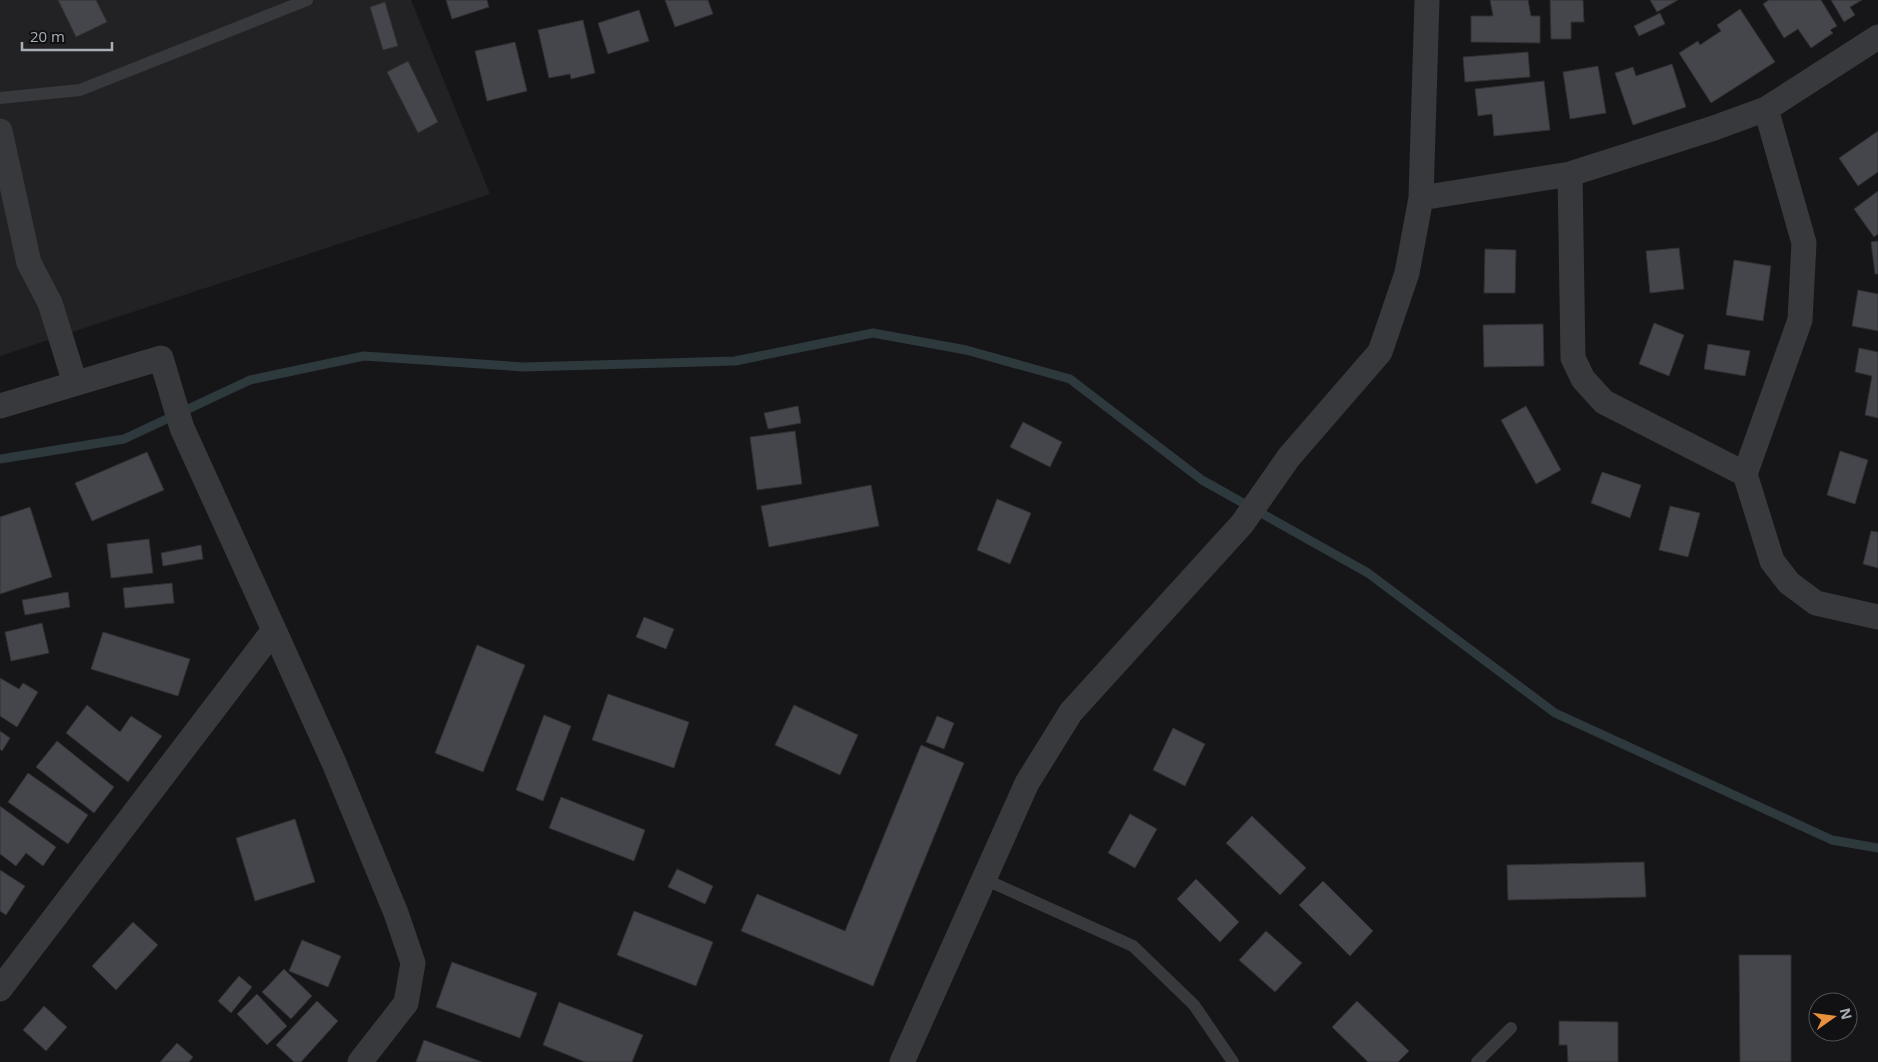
<svg xmlns="http://www.w3.org/2000/svg" width="1878" height="1062" viewBox="0 0 1878 1062" font-family="'Open Sans',sans-serif">
<style>
.built{fill:#222225}
.lines{fill:none;stroke-linecap:round;stroke-linejoin:round}
.stream{stroke:#2e393d;stroke-width:9}
.building{fill:#45464b;stroke:#303033}
.service{stroke:#37393c;stroke-width:12}
.minor{stroke:#37393c;stroke-width:25}
</style>
<rect width="100%" height="100%" fill="#161618"/>
<path class="built" d="M 0,0 L 411,0 L 490,194 L 0,356 Z"/>
<g class="lines">
<path class="stream" d="M 0,459 L 124,439 L 250,380 L 364,356 L 524,367 L 735,361 L 873,333 L 966,350 L 1070,379 L 1202,480 L 1368,573 L 1555,713 L 1832,840 L 1878,848"/>
</g>
<path class="building" d="M 58,0 L 96,0 L 107,22 L 76,37 Z
M 446,0 L 487,0 L 489,7 L 452,19 Z
M 665,0 L 708,0 L 713,14 L 675,27 Z
M 1490,0 L 1528,0 L 1531,16 L 1540,16 L 1540,43 L 1471,42 L 1471,16 L 1493,16 Z
M 1550,0 L 1583,0 L 1584,22 L 1571,22 L 1571,39 L 1551,39 Z
M 1650,0 L 1678,0 L 1657,12 Z
M 1769,0 L 1821,0 L 1837,26 L 1830,30 L 1833,33 L 1811,48 L 1798,29 L 1784,38 L 1763,4 Z
M 1831,0 L 1862,0 L 1850,7 L 1855,15 L 1844,22 Z
M 385,2 L 398,46 L 383,50 L 370,7 Z
M 1740,9 L 1775,62 L 1711,103 L 1679,53 L 1698,41 L 1700,45 L 1721,31 L 1717,25 Z
M 639,10 L 649,41 L 608,54 L 598,23 Z
M 1660,13 L 1665,24 L 1639,36 L 1634,26 Z
M 583,20 L 595,73 L 571,79 L 570,74 L 549,78 L 538,30 Z
M 515,42 L 527,91 L 487,101 L 475,51 Z
M 1528,52 L 1530,77 L 1465,82 L 1463,57 Z
M 408,61 L 438,122 L 418,133 L 387,72 Z
M 1672,64 L 1686,107 L 1633,125 L 1615,73 L 1633,67 L 1636,76 Z
M 1598,66 L 1606,113 L 1570,119 L 1563,72 Z
M 1544,81 L 1550,130 L 1494,136 L 1492,114 L 1478,116 L 1475,89 Z
M 1878,131 L 1878,172 L 1858,186 L 1839,158 Z
M 1878,191 L 1878,234 L 1874,237 L 1854,209 Z
M 1878,241 L 1878,274 L 1875,274 L 1871,242 Z
M 1679,248 L 1684,289 L 1650,293 L 1646,251 Z
M 1485,249 L 1516,250 L 1515,293 L 1484,293 Z
M 1734,260 L 1771,266 L 1763,321 L 1726,315 Z
M 1858,290 L 1878,294 L 1878,331 L 1852,326 Z
M 1654,323 L 1684,335 L 1669,376 L 1639,364 Z
M 1543,324 L 1544,366 L 1484,367 L 1483,325 Z
M 1708,344 L 1750,351 L 1745,376 L 1704,369 Z
M 1859,348 L 1878,352 L 1878,418 L 1865,415 L 1872,376 L 1855,372 Z
M 798,406 L 801,423 L 768,429 L 764,413 Z
M 1526,406 L 1561,470 L 1536,484 L 1501,420 Z
M 1023,422 L 1062,442 L 1050,467 L 1010,447 Z
M 795,431 L 802,484 L 757,490 L 750,437 Z
M 1840,451 L 1868,460 L 1855,504 L 1827,495 Z
M 147,452 L 164,490 L 92,521 L 75,483 Z
M 1602,472 L 1641,485 L 1630,518 L 1591,503 Z
M 871,485 L 879,526 L 769,547 L 761,506 Z
M 997,499 L 1031,513 L 1010,564 L 977,550 Z
M 1670,506 L 1700,513 L 1688,557 L 1659,550 Z
M 30,507 L 52,577 L 0,594 L 0,517 Z
M 1871,531 L 1878,532 L 1878,568 L 1863,564 Z
M 149,539 L 153,573 L 111,578 L 107,544 Z
M 201,545 L 203,559 L 163,566 L 161,553 Z
M 172,583 L 174,603 L 125,608 L 123,588 Z
M 68,592 L 70,607 L 25,615 L 22,600 Z
M 644,617 L 674,629 L 666,649 L 636,637 Z
M 42,623 L 49,653 L 11,661 L 5,632 Z
M 103,632 L 190,659 L 178,696 L 91,669 Z
M 477,645 L 525,665 L 483,772 L 435,753 Z
M 0,678 L 19,689 L 23,683 L 38,692 L 17,727 L 0,716 Z
M 608,694 L 689,722 L 674,768 L 592,740 Z
M 87,705 L 120,732 L 131,716 L 162,736 L 128,782 L 66,733 Z
M 794,705 L 858,735 L 840,775 L 775,745 Z
M 544,715 L 571,726 L 543,801 L 516,790 Z
M 937,716 L 954,723 L 944,749 L 926,742 Z
M 1173,728 L 1205,744 L 1185,786 L 1153,770 Z
M 0,731 L 10,738 L 2,751 L 0,749 Z
M 57,741 L 114,787 L 94,813 L 36,767 Z
M 921,745 L 964,763 L 873,986 L 741,931 L 757,894 L 845,931 Z
M 28,773 L 88,815 L 68,844 L 8,802 Z
M 561,797 L 645,830 L 634,861 L 549,828 Z
M 0,806 L 56,847 L 43,866 L 26,853 L 16,866 L 0,854 Z
M 1130,814 L 1157,829 L 1135,868 L 1108,853 Z
M 1252,816 L 1306,868 L 1280,895 L 1226,843 Z
M 295,819 L 315,882 L 255,901 L 236,838 Z
M 1644,862 L 1646,897 L 1508,900 L 1507,865 Z
M 677,869 L 713,886 L 705,904 L 668,887 Z
M 0,870 L 25,886 L 6,915 L 0,911 Z
M 1196,879 L 1239,922 L 1220,942 L 1177,899 Z
M 1323,881 L 1373,931 L 1350,956 L 1299,905 Z
M 634,911 L 713,942 L 696,986 L 617,955 Z
M 133,922 L 158,945 L 116,990 L 92,966 Z
M 1266,931 L 1302,963 L 1275,992 L 1239,960 Z
M 302,940 L 341,956 L 328,987 L 289,971 Z
M 1739,955 L 1791,955 L 1791,1062 L 1740,1062 Z
M 452,962 L 537,993 L 520,1038 L 436,1007 Z
M 284,969 L 312,996 L 291,1019 L 262,992 Z
M 239,976 L 252,987 L 231,1013 L 218,1001 Z
M 257,994 L 287,1026 L 267,1045 L 237,1014 Z
M 317,1001 L 338,1021 L 301,1062 L 294,1062 L 276,1045 Z
M 1357,1001 L 1409,1051 L 1398,1062 L 1368,1062 L 1332,1027 Z
M 559,1002 L 643,1035 L 632,1062 L 585,1062 L 543,1045 Z
M 44,1006 L 67,1027 L 46,1051 L 23,1030 Z
M 1559,1021 L 1618,1022 L 1618,1062 L 1568,1062 L 1567,1045 L 1559,1045 Z
M 424,1040 L 482,1062 L 416,1062 Z
M 177,1043 L 193,1057 L 189,1062 L 160,1062 Z"/>
<g class="lines">
<path class="service" d="M 0,98 L 80,90 L 307,0
M 984,879 L 1133,946 L 1194,1005 L 1233,1062
M 1477,1062 L 1511,1028"/>
<path class="minor" d="M 1766,109 L 1804,243 L 1800,320 L 1745,474 L 1772,561 L 1789,583 L 1816,603 L 1878,617
M 0,131 L 29,263 L 50,303 L 75,383
M 1570,174 L 1573,358 L 1583,379 L 1604,402 L 1745,474
M 1421,198 L 1570,174 L 1714,128 L 1766,109 L 1878,37
M 0,406 L 161,358 L 182,428 L 274,630 L 0,989
M 274,630 L 334,763 L 396,913 L 413,963 L 406,1003 L 360,1062
M 902,1062 L 1027,783 L 1071,712 L 1242,524 L 1289,457 L 1380,352 L 1407,273 L 1421,198 L 1427,0"/>
</g>
<g transform="translate(1833 1017) rotate(76)"><circle r="24" fill="#111113" stroke="#4d5055"/>
<path d="M0-4L9 19L0 12L-9 19Z" fill="#e9903c"/>
<text y="-8" font-size="14" font-weight="bold" text-anchor="middle" fill="#a8afb7">N</text>
</g>
<path d="M22 42v8h90v-8" fill="none" stroke="#a8afb7" stroke-width="2.5"/>
<text x="30" y="42" font-size="15" fill="#a8afb7" stroke="#111113" stroke-width="4" paint-order="stroke">20 m</text>
</svg>
